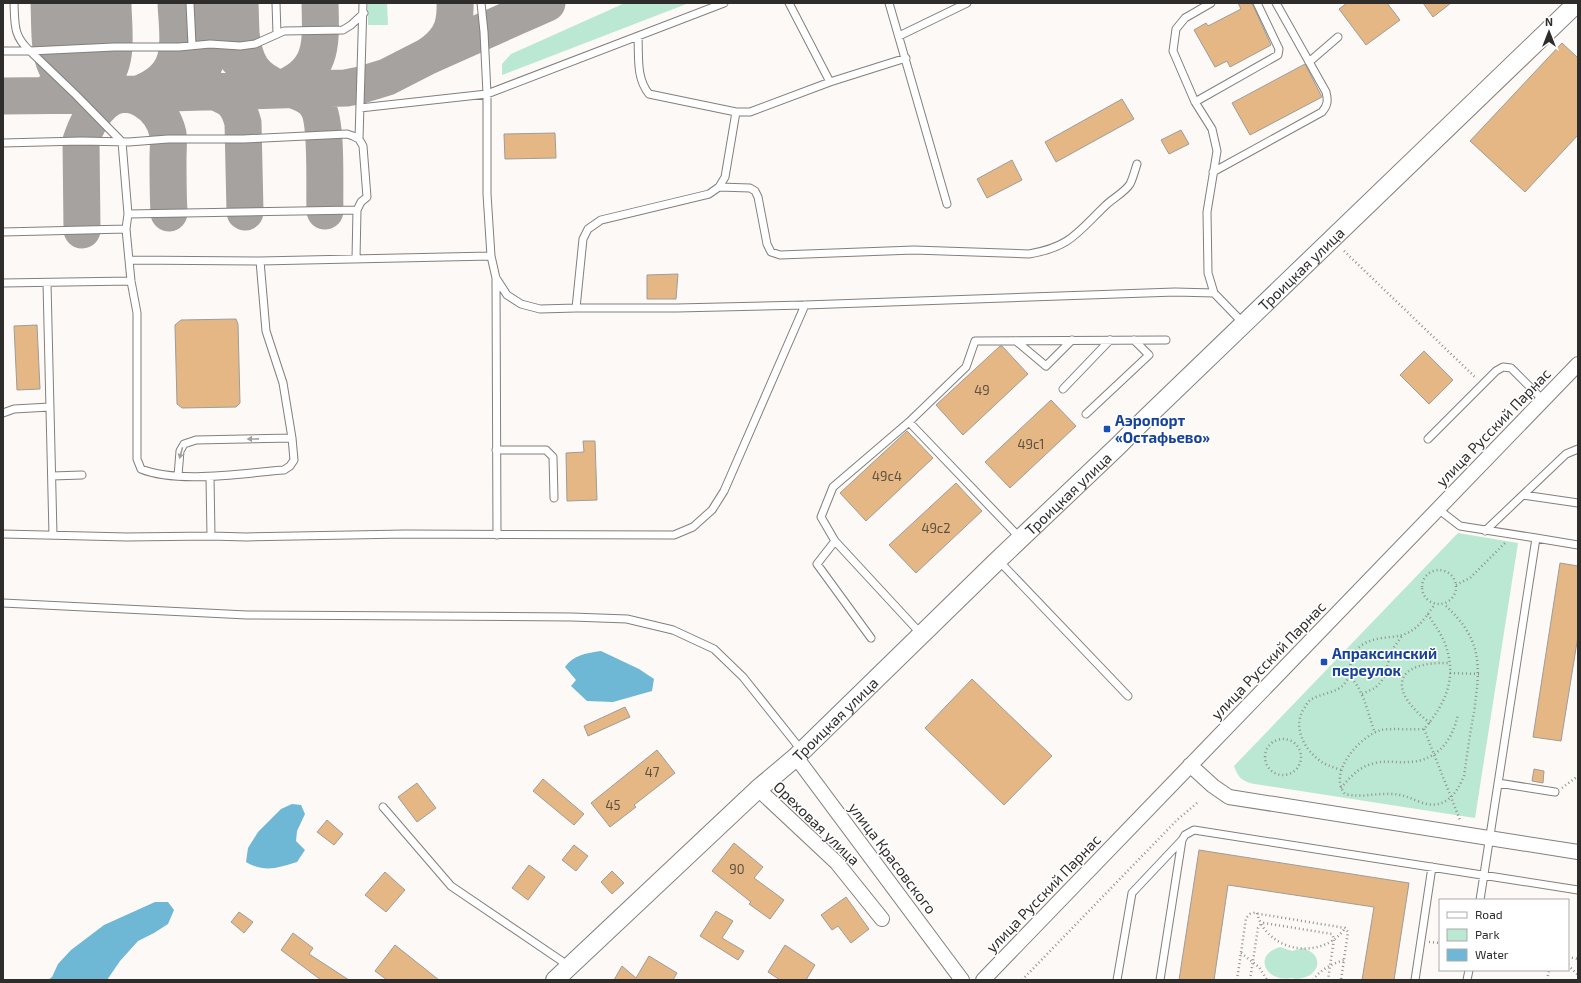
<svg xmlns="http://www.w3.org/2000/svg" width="1581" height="983" viewBox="0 0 1581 983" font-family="'Exo 2',sans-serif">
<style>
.green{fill:#bae8d2}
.water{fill:#6eb7d5}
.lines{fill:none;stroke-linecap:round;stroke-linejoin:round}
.taxiway{stroke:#a5a2a0;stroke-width:37}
.building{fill:#e4b784;stroke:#9f9c99}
.service-casing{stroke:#837f7c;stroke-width:9}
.minor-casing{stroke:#837f7c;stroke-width:16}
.tertiary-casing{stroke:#837f7c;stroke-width:20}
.path{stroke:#93908e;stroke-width:2.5;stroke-dasharray:1 3;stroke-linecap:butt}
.service{stroke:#fff;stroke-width:7}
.minor{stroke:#fff;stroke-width:14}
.tertiary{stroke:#fff;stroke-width:18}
.oneway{fill:#a1a0a0}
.transit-dot{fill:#1a4fb4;stroke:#fff;stroke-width:1.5}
.labels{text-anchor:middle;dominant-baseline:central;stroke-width:3;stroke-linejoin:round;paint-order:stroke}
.number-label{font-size:13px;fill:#5c5042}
.street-label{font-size:15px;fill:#2f2d2c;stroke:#fff}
.transit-label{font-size:15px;font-weight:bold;fill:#164399;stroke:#fff;text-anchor:start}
</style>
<rect width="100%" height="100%" fill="#fdf9f6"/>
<path class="green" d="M 368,3 L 387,3 L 388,25 L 368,25 Z
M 625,3 L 689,3 L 502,75 L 502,64 L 511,54 Z
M 1458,533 L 1518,543 L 1475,818 L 1255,784 C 1243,782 1238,778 1234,766 Z
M 1280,947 L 1292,951 L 1303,948 C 1330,957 1315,983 1291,978 C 1266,983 1252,955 1280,947 Z"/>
<path class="water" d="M 601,651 L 639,669 L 654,679 L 652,691 L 613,702 L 587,701 L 571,686 L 576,680 L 565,667 C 573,655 587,653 601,651 Z
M 292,804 L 301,805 L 305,814 L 297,831 L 296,841 L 305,850 L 297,862 C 277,868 265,873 246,862 L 248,848 L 258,832 L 281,809 Z
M 155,902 L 168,902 L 174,910 L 168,924 L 154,933 L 138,941 L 120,961 L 107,980 L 48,980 L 52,977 L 58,964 L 71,950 L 104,925 Z"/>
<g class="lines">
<path class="taxiway" d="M 49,3 C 51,48 44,84 99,94
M 241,34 C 245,64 252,77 280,89 C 324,73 321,43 320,3
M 428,56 C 449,42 456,28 455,3
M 238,59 L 241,34 L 240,3
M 290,89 C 300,92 310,95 316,104 C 328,120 324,188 325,211
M 212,91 C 231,97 238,103 243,123 L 245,212
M 173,92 C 216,74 210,42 209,3
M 48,93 C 63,90 78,75 81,59 C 84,41 81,21 81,3
M 141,93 C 186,76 178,42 176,3
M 76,95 C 84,91 94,88 101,81 C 120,62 113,28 113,3
M 3,96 L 101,95 L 346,88 L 361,85 L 387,77 L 428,56 L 547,3
M 82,230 L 81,141 C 90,113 111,81 144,100 C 156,107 165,120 168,134 C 169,142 168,151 168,158 C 168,177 168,195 169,213"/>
</g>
<path class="building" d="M 1238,3 L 1252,3 L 1271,45 L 1230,67 L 1227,61 L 1215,67 L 1194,30 L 1206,23 L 1208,26 L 1241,9 Z
M 1347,3 L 1387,3 L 1400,20 L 1366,45 L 1339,9 Z
M 1423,3 L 1451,3 L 1433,17 Z
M 1562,43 L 1578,58 L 1578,135 L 1525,192 L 1470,141 Z
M 1305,64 L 1322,97 L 1250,135 L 1232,103 Z
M 1122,99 L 1134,119 L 1056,162 L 1045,142 Z
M 1181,130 L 1189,144 L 1169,154 L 1161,140 Z
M 555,133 L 556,158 L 505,159 L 504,134 Z
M 1012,160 L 1022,180 L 987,198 L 977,179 Z
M 678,274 L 676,299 L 647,299 L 647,275 Z
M 236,319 L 238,324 L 240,403 L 236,407 L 182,408 L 177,404 L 175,325 L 181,320 Z
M 37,325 L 40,389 L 17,390 L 14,326 Z
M 1000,346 L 1002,346 L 1028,374 L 963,435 L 936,405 Z
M 1424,351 L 1453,380 L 1429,404 L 1400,375 Z
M 1051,400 L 1076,426 L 1010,488 L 985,462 Z
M 907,431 L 933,458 L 866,521 L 840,493 Z
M 583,441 L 595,441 L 597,500 L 567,501 L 566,453 L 584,452 Z
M 956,483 L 982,511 L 916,573 L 889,545 Z
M 1560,563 L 1578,566 L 1578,636 L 1561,741 L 1533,737 Z
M 972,679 L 1052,756 L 1004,805 L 925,728 Z
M 625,707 L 630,717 L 588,736 L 584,726 Z
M 657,750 L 675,773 L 634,805 L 636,807 L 610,827 L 591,803 Z
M 1534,769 L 1544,771 L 1543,783 L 1532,781 Z
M 543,779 L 584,814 L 574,825 L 533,791 Z
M 417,783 L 436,808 L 417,822 L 398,797 Z
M 327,820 L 343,834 L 334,845 L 317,832 Z
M 734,843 L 763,867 L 754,878 L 784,900 L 770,919 L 749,904 L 751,902 L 712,871 Z
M 574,845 L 588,856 L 576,871 L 562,860 Z
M 1199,850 L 1409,883 L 1394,980 L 1362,980 L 1374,907 L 1228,885 L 1214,980 L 1179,980 Z
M 529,865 L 545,877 L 528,900 L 512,888 Z
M 612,871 L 624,883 L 612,894 L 601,882 Z
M 385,872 L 405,890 L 386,912 L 365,895 Z
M 846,897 L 869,929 L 851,943 L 838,926 L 832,930 L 821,915 Z
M 716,911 L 733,921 L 722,938 L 744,951 L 738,960 L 700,936 Z
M 239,912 L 253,922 L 244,933 L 231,922 Z
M 293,933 L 313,948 L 309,954 L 349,980 L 321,980 L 281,950 Z
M 395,945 L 439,980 L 387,980 L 375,971 Z
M 785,945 L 815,965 L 806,980 L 780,980 L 768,972 Z
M 649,956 L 677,973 L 673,980 L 614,980 L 622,966 L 636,978 Z"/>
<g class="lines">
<g class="service-casing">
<path id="service" d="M 14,3 C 15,24 13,36 30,51 L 114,47 L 179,47 L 210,44 L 240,46 L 255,44 L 284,31 L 343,30 L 351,25 L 364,13
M 190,3 L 192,45
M 276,3 L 277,34
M 481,3 L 484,32 L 487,94 L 487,194 L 491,256 L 496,278 L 507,295 L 521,304 L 540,309 L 576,308 L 677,308 L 805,305 L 1175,292 L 1214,293 L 1244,324
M 789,3 L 830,82
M 889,3 L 947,204
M 1211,3 L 1185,18 L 1176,29 L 1173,51 L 1195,102 L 1212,129 L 1217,151 L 1207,212 L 1208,273 L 1214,293
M 899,36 L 967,3
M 638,37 C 639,57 636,78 649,94 L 736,112 L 750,112 L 830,82 L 906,58
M 3,51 L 30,51 L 76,95 L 122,142 L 128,214 L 126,229 L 131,281 L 137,313 L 137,459 L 141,469 C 178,484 244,473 284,470 L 290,466 L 294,460 L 292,438 L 283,383 L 266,331 L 260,261
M 1309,62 L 1338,37
M 1195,102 L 1278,55 L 1279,49 L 1257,3
M 360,108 L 487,94 L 724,3
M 359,139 L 363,3
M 3,143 L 81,141 L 129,142 L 168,139 L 243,139 L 347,134 L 353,136 L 359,139 L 363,146 L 367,197 L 361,202 L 357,210 L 356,259
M 1213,172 L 1322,112 C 1328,105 1328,100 1326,92 L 1276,3
M 719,187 L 750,188 L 755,191 L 758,197 L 767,244 L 771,252 L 780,255 L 914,250 L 1029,254 C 1070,247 1077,233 1105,206 C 1112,199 1125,192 1130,184 C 1133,178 1135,170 1137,164
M 128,214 L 357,210
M 3,232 L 126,229
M 129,260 L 260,261 L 491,256
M 496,279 L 497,535
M 3,283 L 131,281
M 47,283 L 53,535
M 576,308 L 583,239 L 588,229 L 601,220 L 709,194 L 719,187 L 725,177 L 736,112
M 1016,341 L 1046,366 L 1072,340
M 1063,389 L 1110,340
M 3,413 L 14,409 L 50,407
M 1086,414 L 1149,355 L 1134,340
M 909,422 L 966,367 L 975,341 L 1166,340
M 1428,439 L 1496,371 L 1503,367 L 1511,368 L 1543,400
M 496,450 L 546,450 L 553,457 L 554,498
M 52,476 L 82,475
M 178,476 L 180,451 L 184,444 L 196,440 L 292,438
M 210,477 L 211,536
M 1523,495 L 1578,503
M 1438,509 L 1460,526 L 1536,538
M 1485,531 L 1566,454 L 1578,449
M 3,534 L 127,537 L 211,536 L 246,537 L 405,534 L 674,535 L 693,527 L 712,510 L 724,491 L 805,305
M 835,541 L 817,564 L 871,638
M 998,560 L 1128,696
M 3,603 L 247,615 L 572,617 L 627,619 L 673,630 L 714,649 L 743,677 L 802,751
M 922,635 L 835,541 L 821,517 L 833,487 L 909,422 L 1021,539
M 1498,783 L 1555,792
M 383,807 L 451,886 L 569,966
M 1480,900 L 1536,538 L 1578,545
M 1117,980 L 1132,893 L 1182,840
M 1160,980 L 1182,840 L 1185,835 L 1194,830 L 1578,890
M 1415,980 L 1432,867
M 1467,980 L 1469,970"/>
</g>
<g class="minor-casing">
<path id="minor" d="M 796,757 L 962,980
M 1190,765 L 1213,786 L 1229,797 L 1578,852
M 758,789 L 837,863 L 882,919
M 983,980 L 1578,364"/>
</g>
<g class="tertiary-casing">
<g id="tertiary">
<path id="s1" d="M 555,980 L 758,789 L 796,757 L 998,560 L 1118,446 L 1146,418 L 1577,3"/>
</g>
</g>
<path class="path" d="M 1344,251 L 1476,378
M1422 587a17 17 0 1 1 34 0a17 17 0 1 1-34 0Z
M 1456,585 L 1470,578 L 1505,543
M 1428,614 C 1433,623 1440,632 1444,641 C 1458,676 1447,702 1424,729 C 1413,730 1391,728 1381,730 C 1360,736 1327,773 1345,794 C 1361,798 1375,793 1391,794 C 1402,794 1410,798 1420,802 C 1444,811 1456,795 1464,776 C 1467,755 1470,733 1474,712 C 1481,663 1482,639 1444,604
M 1450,673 L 1479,674
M 1349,675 C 1365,692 1367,712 1375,733
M 1362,694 L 1375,688 L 1381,682 L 1384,676 L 1392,650 L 1402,636
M 1430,723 C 1387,690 1393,661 1450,663
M 1424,729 L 1460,820
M1265 757a18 18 0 1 1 36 0a18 18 0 1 1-36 0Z
M 1341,770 C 1333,767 1325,765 1319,760 C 1303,748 1292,725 1305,707 C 1306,705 1308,702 1310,700 C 1321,693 1338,693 1345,683 C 1354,671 1345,657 1362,645 C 1371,639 1381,638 1391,637 C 1415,635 1422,622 1435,604
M 1341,788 C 1350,777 1360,766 1375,763 C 1386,760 1398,763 1409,762 C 1437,761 1453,740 1458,714
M 1562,788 L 1578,776
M 1257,913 C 1267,953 1323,961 1345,928
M 1429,942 L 1440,943
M 1241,953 L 1259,967 L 1267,980
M 1568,957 L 1578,959
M 1568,965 L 1578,975
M 1022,980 L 1177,820 L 1197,803
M 1237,980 L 1246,918 L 1250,914 L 1254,913 L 1345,928 L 1348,932 L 1341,980
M 1250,980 L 1258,928 L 1261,924 L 1264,923 L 1332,934 L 1334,939 L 1328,980
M 1313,980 C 1321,969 1332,964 1344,960
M 1547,980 L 1549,970"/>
<use href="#service" class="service"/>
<use href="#minor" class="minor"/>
<use href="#tertiary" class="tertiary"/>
</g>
<defs><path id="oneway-solid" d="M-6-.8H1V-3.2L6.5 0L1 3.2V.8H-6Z"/></defs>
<g class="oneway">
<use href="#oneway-solid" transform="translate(253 439) rotate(179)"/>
<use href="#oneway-solid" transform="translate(181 453) rotate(105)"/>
</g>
<g class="transit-dot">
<rect x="1103" y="425" width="8" height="8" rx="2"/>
<rect x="1320" y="658" width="8" height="8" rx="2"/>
</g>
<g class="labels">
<g class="number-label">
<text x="982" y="390">49</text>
<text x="1031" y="444">49с1</text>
<text x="887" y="476">49с4</text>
<text x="936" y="528">49с2</text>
<text x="652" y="772">47</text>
<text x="613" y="805">45</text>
<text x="737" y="869">90</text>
</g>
<g class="street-label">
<text stroke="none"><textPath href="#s1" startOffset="1031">Троицкая улица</textPath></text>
<text transform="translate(1493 427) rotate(-46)">улица Русский Парнас</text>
<text stroke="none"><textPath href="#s1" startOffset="707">Троицкая улица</textPath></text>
<text transform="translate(1268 660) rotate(-46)">улица Русский Парнас</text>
<text stroke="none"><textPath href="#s1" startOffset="383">Троицкая улица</textPath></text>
<text transform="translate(817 823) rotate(44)">Ореховая улица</text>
<text transform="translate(893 858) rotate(53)">улица Красовского</text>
<text transform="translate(1043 893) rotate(-46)">улица Русский Парнас</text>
</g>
<g class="transit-label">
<text x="1115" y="420">Аэропорт<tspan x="1115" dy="17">«Остафьево»</tspan></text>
<text x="1332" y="653">Апраксинский<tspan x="1332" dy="17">переулок</tspan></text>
</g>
</g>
<rect width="1581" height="983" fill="none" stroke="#2f2d2c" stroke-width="8"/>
<rect x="1439" y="899" width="130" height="72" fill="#ffffff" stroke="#acabab"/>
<rect x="1447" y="912" width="20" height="6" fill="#ffffff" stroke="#acabab"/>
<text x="1475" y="919" font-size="12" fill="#2f2d2c">Road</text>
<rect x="1447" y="929" width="20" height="12" fill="#bae8d2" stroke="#acabab"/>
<text x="1475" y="939" font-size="12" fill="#2f2d2c">Park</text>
<rect x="1447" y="949" width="20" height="12" fill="#6eb7d5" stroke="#acabab"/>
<text x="1475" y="959" font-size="12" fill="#2f2d2c">Water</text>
<g transform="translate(1549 32)" stroke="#ffffff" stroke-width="3" paint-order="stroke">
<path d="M0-3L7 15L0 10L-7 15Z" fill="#2f2d2c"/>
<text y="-6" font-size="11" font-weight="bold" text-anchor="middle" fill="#2f2d2c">N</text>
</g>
</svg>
